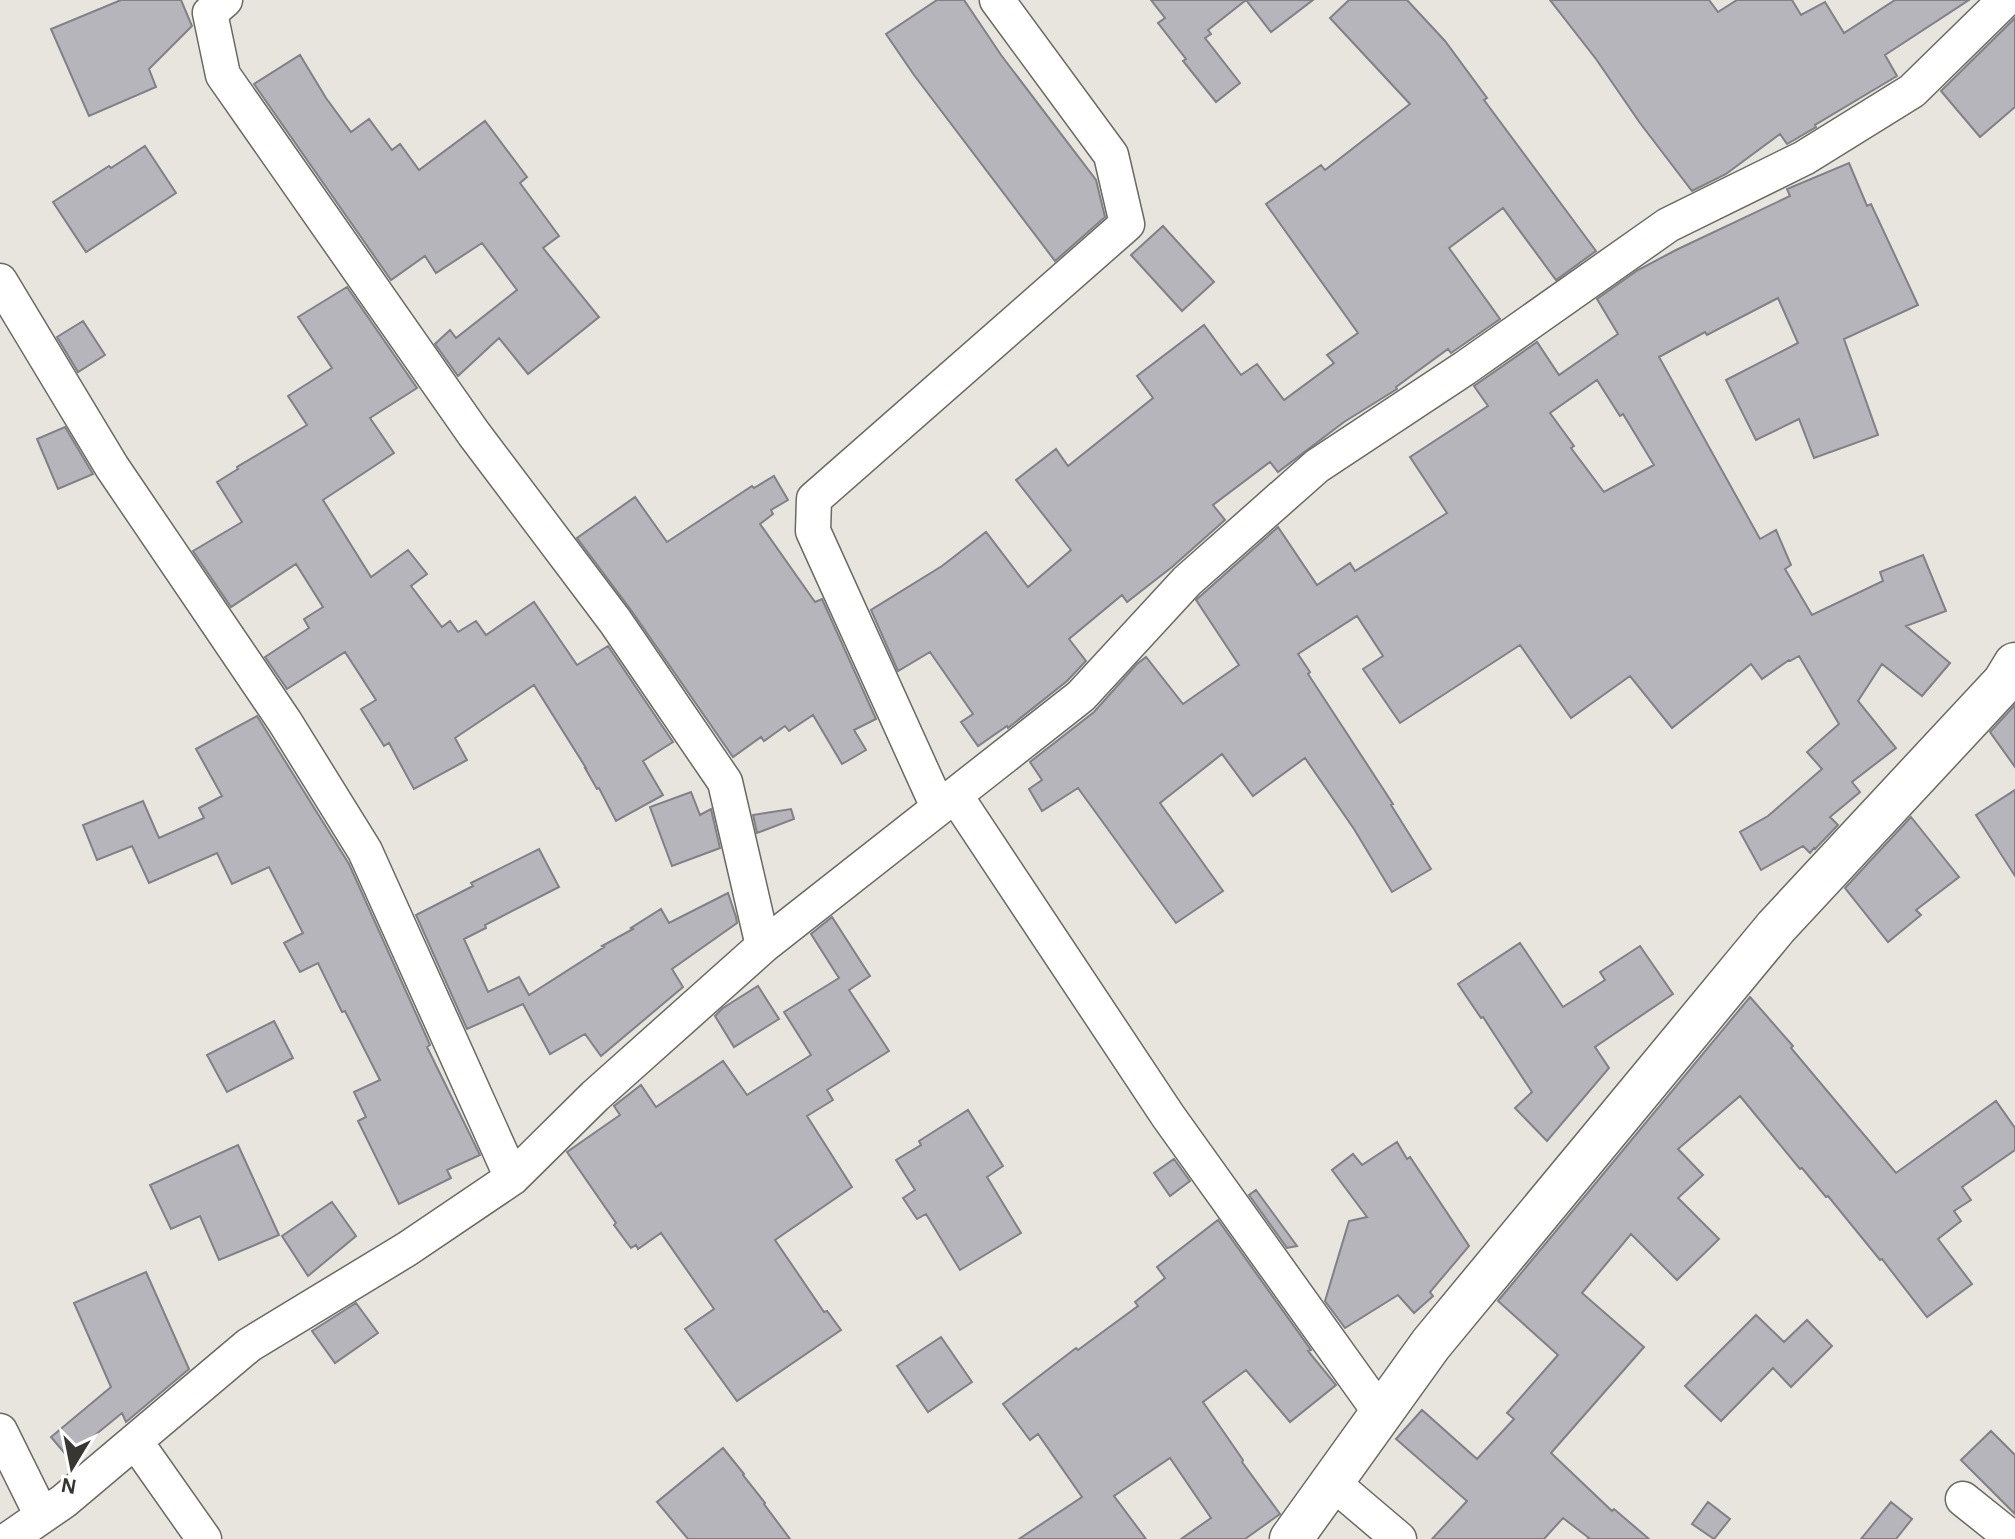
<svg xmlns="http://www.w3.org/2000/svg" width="2015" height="1539" viewBox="0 0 2015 1539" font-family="'Alegreya Sans',sans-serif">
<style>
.building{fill:#b6b5bc;stroke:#808086;stroke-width:2;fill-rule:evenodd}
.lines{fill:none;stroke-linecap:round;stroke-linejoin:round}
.minor-casing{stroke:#6a6962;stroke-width:37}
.tertiary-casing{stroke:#6a6962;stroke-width:45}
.minor{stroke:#fff;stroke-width:34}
.tertiary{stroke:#fff;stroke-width:42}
</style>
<rect width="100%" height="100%" fill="#e7e5de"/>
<path class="building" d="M 121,0 L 181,0 L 192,26 L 149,69 L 156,87 L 89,116 L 51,29 Z
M 937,0 L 964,0 L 1001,55 L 1096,180 L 1105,217 L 1055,261 L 914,75 L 886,34 Z
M 1151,0 L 1313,0 L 1271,32 L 1246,0 L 1208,30 L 1211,34 L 1205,38 L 1240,83 L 1216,102 L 1183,61 L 1186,59 L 1158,23 L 1165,18 Z
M 1349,0 L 1407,0 L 1445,41 L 1487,98 L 1484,100 L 1596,251 L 1556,280 L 1503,208 L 1449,248 L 1500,319 L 1451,353 L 1448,349 L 1396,387 L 1397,389 L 1344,422 L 1278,472 L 1270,462 L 1213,505 L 1225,520 L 1172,567 L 1127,602 L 1122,595 L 1069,639 L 1086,661 L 1067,681 L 1008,728 L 1007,726 L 978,746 L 961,722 L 973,714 L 930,652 L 898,671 L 871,610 L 942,566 L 986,532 L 1028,587 L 1071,550 L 1016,480 L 1056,449 L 1068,466 L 1153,398 L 1137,376 L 1204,325 L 1241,375 L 1257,364 L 1284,400 L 1334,363 L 1327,355 L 1358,333 L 1266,204 L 1321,165 L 1325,170 L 1410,104 L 1330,18 Z
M 1550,0 L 1709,0 L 1718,12 L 1737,0 L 1792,0 L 1801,15 L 1825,2 L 1844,33 L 1895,0 L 1969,0 L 1885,55 L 1897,76 L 1815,125 L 1816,127 L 1794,140 L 1787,144 L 1780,134 L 1726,174 L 1692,191 L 1640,123 L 1596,59 Z
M 2015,18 L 2015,107 L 1980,137 L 1941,91 Z
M 300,55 L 326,98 L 351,132 L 369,119 L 392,150 L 400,144 L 419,170 L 485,121 L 527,177 L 520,183 L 559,236 L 543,248 L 599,317 L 528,374 L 499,338 L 458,376 L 435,344 L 450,330 L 456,338 L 517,290 L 482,243 L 436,273 L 425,256 L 391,280 L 254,84 Z
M 145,146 L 176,193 L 86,252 L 53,202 L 109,166 L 111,168 Z
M 1849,163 L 1867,206 L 1871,204 L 1918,305 L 1844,339 L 1878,435 L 1814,458 L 1799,419 L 1756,440 L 1726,380 L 1798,343 L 1778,298 L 1707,335 L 1705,332 L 1659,357 L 1760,539 L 1776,530 L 1791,565 L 1785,569 L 1812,615 L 1883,581 L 1880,572 L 1923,555 L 1946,611 L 1906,626 L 1950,663 L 1922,696 L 1882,664 L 1858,701 L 1896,748 L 1852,782 L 1860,792 L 1830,817 L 1838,825 L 1815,849 L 1814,848 L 1810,853 L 1803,846 L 1761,870 L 1740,832 L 1768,816 L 1822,769 L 1807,752 L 1839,724 L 1799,656 L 1790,661 L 1789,660 L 1762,679 L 1751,664 L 1672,728 L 1630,676 L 1571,718 L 1520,645 L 1400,723 L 1363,669 L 1383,656 L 1357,616 L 1298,654 L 1310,672 L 1308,674 L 1393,804 L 1391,805 L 1431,869 L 1392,892 L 1354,829 L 1305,758 L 1253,796 L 1222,754 L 1160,803 L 1223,891 L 1176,923 L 1078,788 L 1042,811 L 1029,789 L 1042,780 L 1030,762 L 1094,712 L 1137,664 L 1146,657 L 1183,704 L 1239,665 L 1196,600 L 1278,527 L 1317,585 L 1350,563 L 1355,571 L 1447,513 L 1410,457 L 1488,406 L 1474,386 L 1537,342 L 1559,375 L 1618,334 L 1597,299 L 1638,270 L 1676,250 L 1790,196 L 1787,189 ZM 1597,380 L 1620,416 L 1623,414 L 1654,465 L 1604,492 L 1571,448 L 1574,446 L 1550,413 Z
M 1163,226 L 1214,282 L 1182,311 L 1131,255 Z
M 347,287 L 417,388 L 370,418 L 394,453 L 323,500 L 371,577 L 408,550 L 427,574 L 411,586 L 442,627 L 450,621 L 458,632 L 476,621 L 486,635 L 534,602 L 577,665 L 608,646 L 673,742 L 643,761 L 663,795 L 616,821 L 599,788 L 597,789 L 585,768 L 586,768 L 534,685 L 455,738 L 467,760 L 414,789 L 389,743 L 384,746 L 361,709 L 376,700 L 345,652 L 287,689 L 265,657 L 309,628 L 304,619 L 323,607 L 296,564 L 231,607 L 193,551 L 242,522 L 217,482 L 238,469 L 237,467 L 307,425 L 288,396 L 332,368 L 298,317 Z
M 83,321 L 105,355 L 78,372 L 57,337 Z
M 65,427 L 93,474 L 58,489 L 37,439 Z
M 774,476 L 788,500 L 771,510 L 773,514 L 760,524 L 815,602 L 822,599 L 876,719 L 854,730 L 866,750 L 842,764 L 813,715 L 789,731 L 785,726 L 764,741 L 761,737 L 733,757 L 631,610 L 577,538 L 635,497 L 667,542 L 752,486 L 754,488 Z
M 2015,705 L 2015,767 L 1990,732 Z
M 257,716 L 349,864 L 430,1045 L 427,1047 L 480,1155 L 447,1170 L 451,1178 L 399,1204 L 358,1121 L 366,1117 L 354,1092 L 380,1080 L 345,1011 L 342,1012 L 318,963 L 300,972 L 284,943 L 303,933 L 269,867 L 232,884 L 217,853 L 149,883 L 132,846 L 97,860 L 83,825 L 143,801 L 159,838 L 204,818 L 199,808 L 222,796 L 196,749 Z
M 2015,790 L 2015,876 L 1976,815 Z
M 691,792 L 700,815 L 711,809 L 720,848 L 672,866 L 650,807 Z
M 791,809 L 794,819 L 757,833 L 753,815 Z
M 1911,817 L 1959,877 L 1916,910 L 1921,915 L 1888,942 L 1845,888 Z
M 539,849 L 559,887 L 485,925 L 486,928 L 464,939 L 488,992 L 519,977 L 529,995 L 604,947 L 602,946 L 633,929 L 631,928 L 661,909 L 669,923 L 728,893 L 736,917 L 737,923 L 672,969 L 683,987 L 601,1056 L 585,1034 L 550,1054 L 523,1004 L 467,1029 L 416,915 L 473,886 L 471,883 Z
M 832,917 L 870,976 L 849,990 L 889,1051 L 827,1090 L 833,1100 L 807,1116 L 852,1187 L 775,1240 L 824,1312 L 827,1311 L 841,1330 L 737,1401 L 685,1329 L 714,1309 L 661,1233 L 638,1249 L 636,1245 L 631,1248 L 614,1225 L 616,1223 L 567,1152 L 620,1115 L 614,1106 L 641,1085 L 656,1107 L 723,1061 L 747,1095 L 811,1055 L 784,1012 L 839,978 L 811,934 Z
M 1520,943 L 1563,1007 L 1605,980 L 1600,972 L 1640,946 L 1673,994 L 1595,1047 L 1609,1068 L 1547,1141 L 1515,1108 L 1532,1092 L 1483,1017 L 1481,1018 L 1458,984 Z
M 758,986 L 779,1019 L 734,1047 L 715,1016 L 723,1008 Z
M 1750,997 L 1793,1046 L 1791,1048 L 1896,1173 L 1996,1101 L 2015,1128 L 2015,1150 L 1962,1187 L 1971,1200 L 1954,1211 L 1961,1221 L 1938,1239 L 1972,1284 L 1927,1317 L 1882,1259 L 1880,1260 L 1828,1196 L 1826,1197 L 1802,1168 L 1800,1169 L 1740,1096 L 1678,1149 L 1703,1175 L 1678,1198 L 1719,1239 L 1677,1280 L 1631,1234 L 1582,1293 L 1644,1347 L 1551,1453 L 1612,1511 L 1614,1509 L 1649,1539 L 1587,1539 L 1589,1538 L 1563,1518 L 1544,1539 L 1432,1539 L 1467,1501 L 1396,1439 L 1422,1410 L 1477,1459 L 1514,1419 L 1507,1413 L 1558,1355 L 1498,1301 Z
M 274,1021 L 293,1058 L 227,1092 L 207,1055 Z
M 968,1110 L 1003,1166 L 987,1177 L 1021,1233 L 960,1270 L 926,1214 L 917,1219 L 903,1198 L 915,1190 L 896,1160 L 921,1145 L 919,1141 Z
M 1397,1142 L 1407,1159 L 1410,1157 L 1469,1246 L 1430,1292 L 1433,1296 L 1414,1313 L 1398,1295 L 1345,1328 L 1325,1301 L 1349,1221 L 1367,1217 L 1332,1170 L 1353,1154 L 1362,1165 Z
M 238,1145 L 279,1235 L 219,1260 L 200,1216 L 171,1229 L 150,1185 Z
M 1174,1159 L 1190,1181 L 1170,1196 L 1154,1173 Z
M 1256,1190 L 1297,1246 L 1287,1248 L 1249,1195 Z
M 332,1202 L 356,1236 L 308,1276 L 282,1236 Z
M 1218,1220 L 1311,1350 L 1308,1351 L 1336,1385 L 1290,1422 L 1246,1370 L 1203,1402 L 1243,1460 L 1242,1462 L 1280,1514 L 1245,1539 L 1181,1539 L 1211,1518 L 1170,1458 L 1114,1496 L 1146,1539 L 1019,1539 L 1082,1497 L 1038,1434 L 1030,1440 L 1003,1404 L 1076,1348 L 1078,1350 L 1138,1306 L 1135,1302 L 1165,1278 L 1157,1267 Z
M 146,1272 L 189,1369 L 126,1422 L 122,1413 L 68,1457 L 51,1437 L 111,1387 L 74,1303 Z
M 356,1303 L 378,1333 L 335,1363 L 312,1331 Z
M 1756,1315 L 1784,1342 L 1807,1320 L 1832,1346 L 1791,1387 L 1773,1368 L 1721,1421 L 1685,1386 Z
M 941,1337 L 972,1382 L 928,1412 L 897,1366 Z
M 1991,1431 L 2015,1455 L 2015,1514 L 1961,1460 Z
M 723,1448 L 744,1474 L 743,1475 L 765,1503 L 764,1504 L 790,1539 L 688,1539 L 657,1502 Z
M 1708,1502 L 1730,1519 L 1714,1539 L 1692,1524 Z
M 1891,1502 L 1912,1519 L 1896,1539 L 1861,1539 Z"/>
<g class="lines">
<g class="minor-casing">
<path id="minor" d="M 225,0 L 210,13 L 223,75 L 474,434 L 615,621 L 725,782 L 763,946
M 0,281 L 112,467 L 285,722 L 365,851 L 512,1178
M 955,795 L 1168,1116 L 1382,1415
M 938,807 L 813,531 L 814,499 L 1127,224 L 1111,155 L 997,0
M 0,1431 L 42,1516
M 135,1441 L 204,1539
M 1333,1483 L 1399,1539
M 1963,1499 L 2013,1539
M 9,1539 L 64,1501 L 249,1345 L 407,1249 L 512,1178 L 595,1096 L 763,946 L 1081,696 L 1187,581 L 1317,466 L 1465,368 L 1668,225 L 1804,158 L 1912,91 L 2005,0"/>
</g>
<g class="tertiary-casing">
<path id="tertiary" d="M 1291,1539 L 1431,1344 L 1776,927 L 2004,682 L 2015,664"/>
</g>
<use href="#minor" class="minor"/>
<use href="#tertiary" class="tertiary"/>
</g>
<g transform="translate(72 1467) rotate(190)" stroke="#ffffff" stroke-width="6" paint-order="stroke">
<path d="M0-6L14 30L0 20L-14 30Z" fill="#373633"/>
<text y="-12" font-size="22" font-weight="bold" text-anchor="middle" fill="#373633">N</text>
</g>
</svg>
